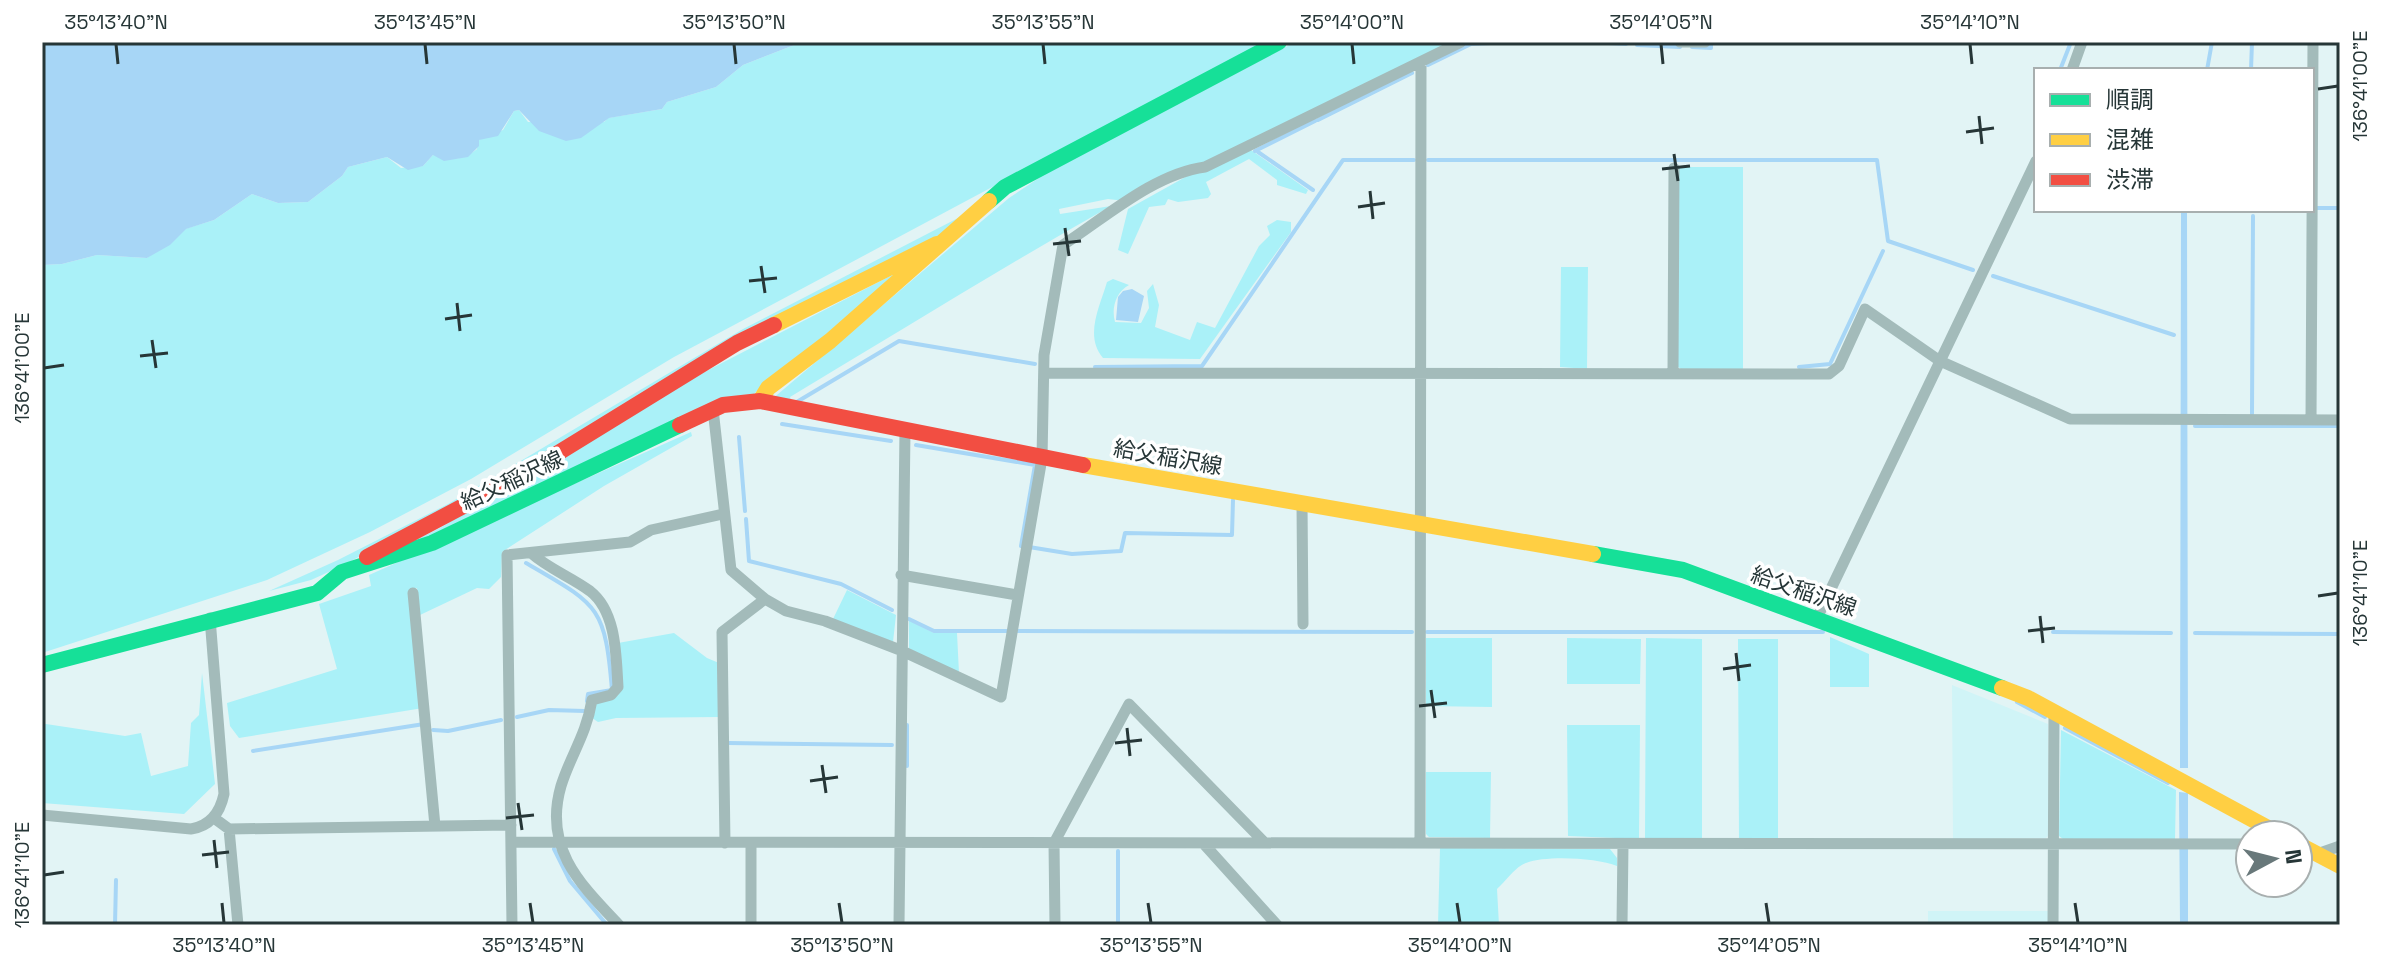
<svg xmlns="http://www.w3.org/2000/svg" width="2382" height="967" viewBox="0 0 2382 967" font-family="'Space Grotesk','Noto Sans JP',sans-serif">
<style>
.built{fill:#d0f4f7}
.green{fill:#aaf1f8}
.water{fill:#a7d6f6}
.lines{fill:none;stroke-linecap:round;stroke-linejoin:round}
.stream{stroke:#a7d6f6;stroke-width:4}
.street{stroke:#a3bbba;stroke-width:11}
.fast{stroke:#16e098;stroke-width:16}
.slow{stroke:#ffcf43;stroke-width:16}
.jam{stroke:#f24e42;stroke-width:16}
.ticks{fill:none;stroke:#263637;stroke-width:3}
.labels{text-anchor:middle;dominant-baseline:central;stroke-width:7;stroke-linejoin:round;paint-order:stroke}
.street-label{font-size:22px;fill:#263637;stroke:#fff}
.neatline{fill:none;stroke:#263637;stroke-width:3}
.ticks-label{font-size:20px;text-anchor:middle;fill:#263637}
</style>
<rect width="100%" height="100%" fill="#e2f4f5"/>
<path class="built" d="M 1952,685 L 2048,724 L 2049,835 L 2046,838 L 1953,839 Z
M 1928,911 L 2048,911 L 2048,925 L 1928,925 Z"/>
<path class="green" d="M 802,42 L 1264,42 L 674,357 L 471,479 L 370,532 L 267,580 L 42,653 L 42,265 L 62,264 L 97,255 L 147,258 L 185,229 L 214,220 L 252,194 L 278,203 L 308,202 L 342,176 L 348,167 L 387,157 L 401,168 L 423,166 L 433,155 C 452,158 460,163 477,149 L 478,140 L 503,130 L 514,111 L 519,110 L 528,122 L 604,122 L 608,118 L 662,109 L 667,102 L 716,87 L 743,65 Z
M 1295,42 L 1454,42 L 1125,201 L 1108,199 L 1059,209 L 1060,214 L 1111,206 C 1003,267 897,333 790,397 L 793,408 L 771,400 L 1009,198 L 1045,174 Z
M 1251,150 L 1308,190 L 1306,194 L 1277,185 L 1277,180 L 1249,159 L 1206,182 L 1211,194 L 1208,198 L 1178,202 L 1168,199 L 1165,205 L 1149,207 L 1128,254 L 1118,250 L 1128,209 L 1189,175 Z
M 1678,167 L 1743,167 L 1743,369 L 1681,369 L 1677,366 Z
M 960,217 L 937,239 L 344,565 L 311,580 L 269,591 L 338,560 L 448,504 L 743,329 Z
M 1277,220 L 1291,222 L 1291,232 L 1200,359 L 1103,358 C 1084,336 1100,306 1107,282 L 1113,279 L 1129,285 C 1116,292 1111,308 1115,322 L 1141,323 L 1149,308 L 1147,291 L 1153,284 L 1159,305 L 1155,327 L 1190,340 L 1197,322 L 1215,328 L 1259,246 L 1270,235 L 1267,226 Z
M 1561,267 L 1588,267 L 1587,369 L 1560,367 Z
M 900,271 L 822,340 L 763,384 L 748,401 L 382,557 L 440,528 L 691,379 Z
M 691,432 L 692,436 L 604,486 L 502,552 L 501,577 L 489,589 L 477,588 L 420,615 L 417,588 L 410,589 L 423,708 L 239,738 L 230,726 L 227,703 L 337,669 L 319,604 L 371,586 L 369,575 Z
M 847,590 L 896,615 L 893,642 L 833,619 Z
M 909,620 L 934,633 L 957,633 L 959,673 L 909,649 Z
M 674,633 L 707,658 L 719,663 L 719,717 L 616,718 L 598,722 L 592,718 L 594,702 L 612,697 L 618,643 Z
M 1830,637 L 1869,654 L 1869,687 L 1830,687 Z
M 1426,638 L 1492,638 L 1492,707 L 1426,706 Z
M 1567,638 L 1641,639 L 1640,684 L 1567,684 Z
M 1646,638 L 1702,639 L 1702,839 L 1645,839 Z
M 1738,639 L 1778,639 L 1778,840 L 1739,839 Z
M 202,673 L 215,784 L 184,814 L 42,803 L 42,725 L 46,724 L 125,736 L 141,733 L 151,776 L 188,766 L 191,723 L 199,715 Z
M 1567,725 L 1640,725 L 1639,839 L 1568,836 Z
M 2061,730 L 2176,790 L 2175,839 L 2063,839 L 2059,836 Z
M 1426,772 L 1491,772 L 1490,838 L 1429,837 L 1426,834 Z
M 1440,848 L 1610,849 L 1617,858 L 1617,866 C 1597,858 1547,855 1526,863 C 1516,866 1505,882 1497,889 L 1499,925 L 1438,925 Z"/>
<path class="water" d="M 42,42 L 802,42 L 743,65 L 716,87 L 667,102 L 662,109 L 609,118 L 581,138 L 566,141 L 539,131 L 519,110 L 514,111 L 498,136 L 479,140 L 479,146 L 468,157 L 444,161 L 433,155 L 423,166 L 408,170 L 387,157 L 348,167 L 342,176 L 308,202 L 278,203 L 252,194 L 214,220 L 186,229 L 170,245 L 147,258 L 97,255 L 62,264 L 42,265 Z
M 2181,210 L 2187,210 L 2188,768 L 2180,768 Z
M 1132,289 L 1144,296 L 1138,322 L 1116,320 L 1118,297 L 1123,291 Z
M 2179,792 L 2188,793 L 2188,925 L 2180,925 Z"/>
<g class="lines">
<path class="stream" d="M 1520,42 L 1557,42
M 1591,42 L 1626,44
M 1637,45 L 1680,47
M 1692,47 L 1711,48 L 1711,42
M 1428,65 L 1471,44 L 1510,42
M 2060,70 L 2071,42
M 2207,70 L 2212,42
M 2251,70 L 2252,42
M 1318,120 L 1412,73
M 1255,151 L 1315,121
M 1258,152 L 1313,190
M 1428,160 L 1877,160 L 1888,241 L 1973,270
M 2317,208 L 2340,208
M 1993,276 L 2174,335
M 1095,367 L 1202,366 L 1343,160 L 1414,160
M 1799,367 L 1830,364 L 1883,251
M 795,403 L 899,341 L 1035,364
M 2252,414 L 2253,216
M 782,424 L 891,441
M 2195,426 L 2340,426
M 739,437 L 745,511
M 916,445 L 1035,465 L 1021,546
M 746,519 L 749,561 L 841,584 L 892,610
M 1029,547 L 1072,554 L 1121,551 L 1125,533 L 1232,535 L 1233,500
M 526,563 C 598,605 605,605 612,690 L 588,694 L 587,701
M 909,619 L 934,631 L 1007,631
M 1017,631 L 1412,632
M 1427,632 L 1823,632
M 2053,632 L 2171,633
M 2195,633 L 2340,634
M 2017,702 L 2045,717
M 517,717 L 549,710 L 585,711
M 907,725 L 907,766
M 2065,728 L 2168,783
M 433,730 L 448,731 L 501,720
M 728,743 L 892,745
M 253,751 L 424,724
M 554,849 L 570,881 L 607,925
M 115,925 L 116,880
M 1118,925 L 1118,851"/>
<path class="street" d="M 1680,42 L 1705,42
M 2072,70 L 2082,42
M 1044,373 L 1829,374 L 1839,366 L 1865,309 L 1940,361 L 2070,419 L 2340,420
M 1673,373 L 1674,168
M 713,409 L 731,570 L 765,599 L 786,611 L 825,621 L 900,650 L 1001,697 L 1042,458 L 1044,355 L 1063,245 C 1106,217 1154,174 1205,167 L 1461,42
M 2311,420 L 2313,42
M 1302,503 L 1303,624
M 531,553 C 549,569 571,577 590,591 C 617,612 616,657 618,687 L 611,695 L 592,700 C 586,736 571,754 561,786 C 543,848 580,884 619,925
M 901,575 L 1017,595
M 413,593 L 435,826
M 1817,618 L 2036,161
M 42,815 L 191,829 C 210,826 220,813 224,794 L 210,618
M 214,818 L 229,829 L 511,825
M 229,829 L 238,925
M 511,842 L 2250,844
M 1420,842 L 1421,63
M 725,843 L 722,632 L 765,599
M 751,843 L 751,925
M 1203,843 L 1277,925
M 2317,854 L 2340,846
M 512,925 L 507,555 L 630,542 L 651,530 L 723,514
M 899,925 L 905,430
M 1055,925 L 1054,843 L 1129,704 L 1265,843
M 1622,925 L 1623,844
M 2053,925 L 2054,713"/>
<path class="fast" d="M 989,201 L 1005,187 L 1279,42
M 1593,554 L 1683,570 L 2002,688
M 42,665 L 317,593 L 342,572 L 432,543 L 680,425"/>
<path class="slow" d="M 774,325 L 937,244
M 760,401 L 768,388 L 830,341 L 989,201
M 1083,465 L 1593,554
M 2002,688 L 2028,698 L 2281,835
M 2298,844 L 2340,866"/>
<path class="jam" d="M 680,425 L 723,405 L 760,401 L 1083,465
M 367,557 L 524,474 L 737,343 L 774,325"/>
</g>
<path class="ticks" d="M 116,44 L 118,64M 425,44 L 427,64M 734,44 L 736,64M 1043,44 L 1045,64M 1352,44 L 1354,64M 1661,44 L 1663,64M 1970,44 L 1972,64M 2318,89 L 2338,86M 1979,116 L 1982,144M 1966,132 L 1994,128M 1674,154 L 1678,181M 1662,169 L 1690,166M 1370,191 L 1373,219M 1358,207 L 1385,203M 1065,228 L 1069,256M 1053,244 L 1081,241M 761,266 L 765,293M 749,281 L 777,278M 457,303 L 460,331M 445,319 L 472,315M 152,340 L 156,368M 140,356 L 168,353M 44,368 L 64,365M 2318,596 L 2338,593M 2040,616 L 2043,643M 2028,631 L 2055,628M 1736,653 L 1739,681M 1723,669 L 1751,665M 1431,690 L 1435,718M 1419,706 L 1447,703M 1127,728 L 1130,756M 1115,743 L 1142,740M 822,765 L 826,793M 810,781 L 838,777M 518,803 L 522,830M 506,818 L 534,815M 214,840 L 217,868M 202,855 L 229,852M 44,875 L 64,872M 222,903 L 224,923M 530,903 L 533,923M 839,903 L 842,923M 1148,903 L 1151,923M 1457,903 L 1460,923M 1766,903 L 1769,923M 2075,903 L 2078,923"/>
<g class="labels">
<g class="street-label">
<text transform="translate(1168 457) rotate(10)">給父稲沢線</text>
<text transform="translate(512 480) rotate(-25)">給父稲沢線</text>
<text transform="translate(1804 591) rotate(19)">給父稲沢線</text>
</g>
</g>
<rect width="2382" height="967" fill="none" stroke="#ffffff" stroke-width="88"/>
<rect x="2034" y="68" width="280" height="144" fill="#ffffff" stroke="#a8afaf" stroke-width="2"/>
<rect x="2050" y="94" width="40" height="12" fill="#16e098" stroke="#a8afaf" stroke-width="2"/>
<text x="2106" y="108" font-size="24" fill="#263637">順調</text>
<rect x="2050" y="134" width="40" height="12" fill="#ffcf43" stroke="#a8afaf" stroke-width="2"/>
<text x="2106" y="148" font-size="24" fill="#263637">混雑</text>
<rect x="2050" y="174" width="40" height="12" fill="#f24e42" stroke="#a8afaf" stroke-width="2"/>
<text x="2106" y="188" font-size="24" fill="#263637">渋滞</text>
<g transform="translate(2274 859) rotate(83)"><circle r="38" fill="#ffffff" stroke="#a8afaf" stroke-width="2"/>
<path d="M0-6L14 30L0 20L-14 30Z" fill="#68787a"/>
<text y="-12" font-size="22" font-weight="bold" text-anchor="middle" fill="#263637">N</text>
</g>
<rect x="44" y="44" width="2294" height="879" class="neatline"/>
<g class="ticks-label">
<text x="116" y="29">35°13'40"N</text>
<text x="425" y="29">35°13'45"N</text>
<text x="734" y="29">35°13'50"N</text>
<text x="1043" y="29">35°13'55"N</text>
<text x="1352" y="29">35°14'00"N</text>
<text x="1661" y="29">35°14'05"N</text>
<text x="1970" y="29">35°14'10"N</text>
<text transform="translate(2360 86) rotate(-90)" y="7">136°41'00"E</text>
<text transform="translate(22 368) rotate(-90)" y="7">136°41'00"E</text>
<text transform="translate(2360 593) rotate(-90)" y="7">136°41'10"E</text>
<text transform="translate(22 875) rotate(-90)" y="7">136°41'10"E</text>
<text x="224" y="952">35°13'40"N</text>
<text x="533" y="952">35°13'45"N</text>
<text x="842" y="952">35°13'50"N</text>
<text x="1151" y="952">35°13'55"N</text>
<text x="1460" y="952">35°14'00"N</text>
<text x="1769" y="952">35°14'05"N</text>
<text x="2078" y="952">35°14'10"N</text>
</g>
</svg>
